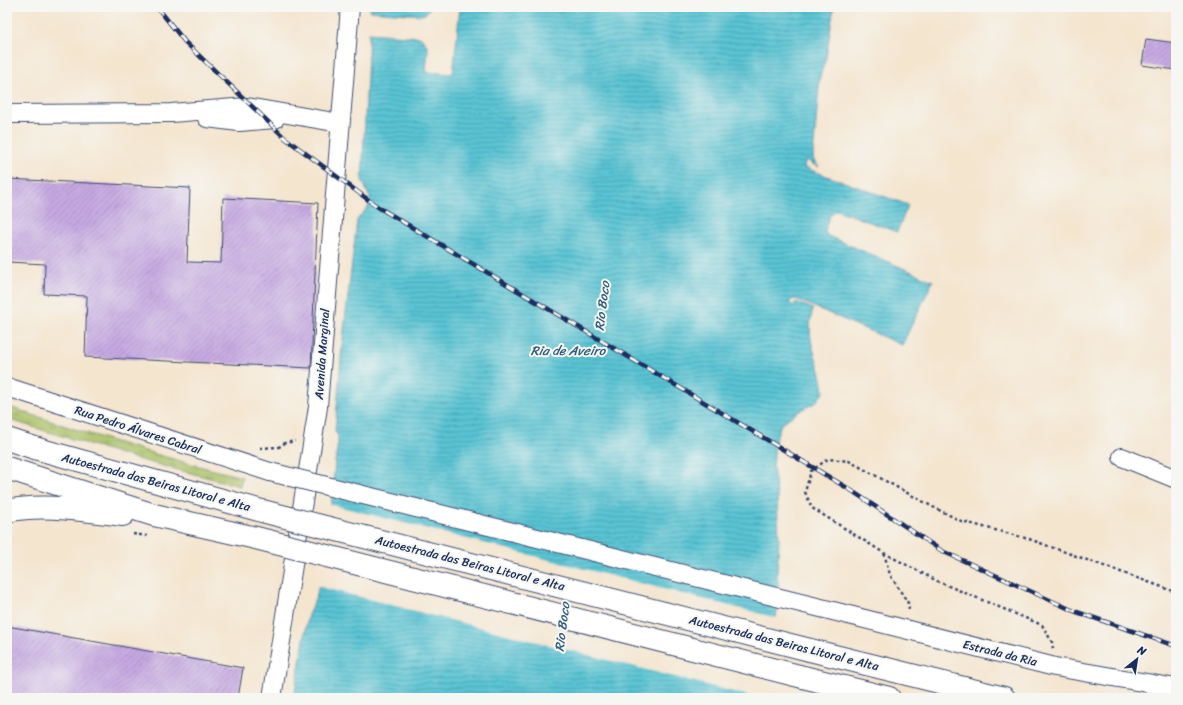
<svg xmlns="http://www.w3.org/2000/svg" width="1183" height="705" viewBox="0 0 1183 705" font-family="Sriracha,sans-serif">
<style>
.grass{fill:url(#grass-tufts);stroke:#647964}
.water{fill:url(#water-rules);stroke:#3a7a99}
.pier{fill:#f4e5cf}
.building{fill:url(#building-hatch)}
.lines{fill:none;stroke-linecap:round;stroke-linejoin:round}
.minor-casing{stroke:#3c4a6f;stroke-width:20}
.highway-casing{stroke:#3c4a6f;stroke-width:24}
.path{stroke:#3c4a6f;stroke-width:2.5;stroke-dasharray:3 3;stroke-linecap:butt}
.minor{stroke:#fff;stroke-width:18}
.highway{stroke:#fff;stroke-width:22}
.rail-casing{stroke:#1b2f5e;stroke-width:4.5}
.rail{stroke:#f6f6f2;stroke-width:3;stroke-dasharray:9;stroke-linecap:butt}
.minor-bridge-casing{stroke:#3c4a6f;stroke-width:20;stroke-linecap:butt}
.highway-bridge-casing{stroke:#3c4a6f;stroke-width:24;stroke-linecap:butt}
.minor-bridge{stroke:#fff;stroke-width:18}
.highway-bridge{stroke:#fff;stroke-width:22}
.labels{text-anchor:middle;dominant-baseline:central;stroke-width:4;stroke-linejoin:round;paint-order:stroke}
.street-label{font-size:12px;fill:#1b2f5e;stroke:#f6f6f2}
.water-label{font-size:13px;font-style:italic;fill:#2e5c81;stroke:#f6f6f2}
</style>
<defs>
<pattern id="grass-tufts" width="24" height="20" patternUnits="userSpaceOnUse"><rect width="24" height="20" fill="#acc369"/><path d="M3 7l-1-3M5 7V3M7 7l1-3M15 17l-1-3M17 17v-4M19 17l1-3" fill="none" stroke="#8b9f5a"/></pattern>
<pattern id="water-rules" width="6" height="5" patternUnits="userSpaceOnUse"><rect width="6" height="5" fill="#5ac4d4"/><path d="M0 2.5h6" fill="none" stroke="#4aa0af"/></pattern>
<pattern id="building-hatch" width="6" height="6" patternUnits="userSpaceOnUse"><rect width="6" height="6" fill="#c6a9e2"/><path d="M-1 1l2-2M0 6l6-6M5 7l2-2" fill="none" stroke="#a08aba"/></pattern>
</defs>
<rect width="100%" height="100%" fill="#f6f6f2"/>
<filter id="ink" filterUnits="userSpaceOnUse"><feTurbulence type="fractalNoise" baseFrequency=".025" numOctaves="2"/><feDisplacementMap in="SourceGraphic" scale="8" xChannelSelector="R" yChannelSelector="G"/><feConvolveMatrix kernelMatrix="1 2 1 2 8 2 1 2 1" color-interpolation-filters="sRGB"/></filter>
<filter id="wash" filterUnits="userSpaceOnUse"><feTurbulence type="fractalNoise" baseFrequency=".012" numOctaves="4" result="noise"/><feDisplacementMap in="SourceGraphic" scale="16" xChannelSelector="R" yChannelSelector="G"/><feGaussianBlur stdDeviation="0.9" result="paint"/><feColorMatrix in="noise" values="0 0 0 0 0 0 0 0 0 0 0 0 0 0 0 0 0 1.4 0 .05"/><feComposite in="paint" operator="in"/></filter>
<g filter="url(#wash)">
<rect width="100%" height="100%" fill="#f4e5cf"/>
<path class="grass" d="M 7,406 C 84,433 162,458 242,477 L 240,486 L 137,459 L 7,419 Z"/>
<path class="water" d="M 371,7 L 431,7 L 425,14 L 421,15 L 370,11 Z
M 460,7 L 834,7 L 826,58 L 820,76 L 813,156 L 814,161 L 819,167 L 810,163 L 811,162 L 806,160 L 804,165 L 805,168 L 908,205 L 897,232 L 837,210 C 829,212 826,225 825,232 L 828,236 L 933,281 L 902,345 L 796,299 L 791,300 L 789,303 L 794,306 L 796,302 L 813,309 C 803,343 822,361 824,392 L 816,402 L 793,415 L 781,424 L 775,441 L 773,468 L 777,494 L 779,539 L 777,577 L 781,596 L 756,698 L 294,698 L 308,615 L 317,595 L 331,505 L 335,462 L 338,442 L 338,436 L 335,431 L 342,346 L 357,220 L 368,207 L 370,198 L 362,180 L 369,33 L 419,37 L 422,39 L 426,44 L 428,49 L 426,72 L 453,74 Z"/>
<path class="pier" d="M 329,504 L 777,618 L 758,698 L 317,586 Z"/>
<g id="blocks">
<path class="building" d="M 1146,39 L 1176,43 L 1176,70 L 1142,65 Z
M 7,179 L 190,188 L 187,262 L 221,263 L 223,198 L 318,203 L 311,368 L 85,357 L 87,296 L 44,294 L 45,264 L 7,262 Z
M 7,626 L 243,668 L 238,698 L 7,698 Z"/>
</g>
</g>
<g filter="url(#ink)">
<use href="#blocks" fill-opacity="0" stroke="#3c4a6f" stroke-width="1"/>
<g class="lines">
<g class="minor-casing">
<path id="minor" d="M 7,114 L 171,113 L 247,107 L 340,123
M 207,118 L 239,122 L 275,119
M 7,387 L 270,472
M 1122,457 L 1176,479
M 825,609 L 1055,667 L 1176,688
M 272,698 L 318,407 L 350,7"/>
</g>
<g class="highway-casing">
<path id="highway" d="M 7,439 L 38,449 L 262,511
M 7,468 L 154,515 L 256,538
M 7,511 C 45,503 85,511 123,515
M 810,650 L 1004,698
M 803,677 L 889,698"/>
</g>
<path class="path" d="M 260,448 L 279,447 L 285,443 L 295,441
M 133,534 L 147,536
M 884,553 L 890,575 L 908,603 L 909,611
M 1053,649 L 1052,642 L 1042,625 L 939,582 L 884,553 L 812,508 L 805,492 L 811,471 L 828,459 L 849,461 L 933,507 L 961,521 L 1029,539 L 1176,592"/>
<use href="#minor" class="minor"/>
<use href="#highway" class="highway"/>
<g class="rail-casing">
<path id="rail" d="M 157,7 L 185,42 L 285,138 L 378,207 L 849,489 L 942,551 L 1074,611 L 1176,646"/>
</g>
<use href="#rail" class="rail"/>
<g class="minor-bridge-casing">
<path id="minor-bridge" d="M 270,472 L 825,609"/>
</g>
<g class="highway-bridge-casing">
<path id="highway-bridge" d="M 262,511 L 810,650
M 256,538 L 803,677"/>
</g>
<use href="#minor-bridge" class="minor-bridge"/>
<use href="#highway-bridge" class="highway-bridge"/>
</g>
</g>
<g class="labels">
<g class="street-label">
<text transform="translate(322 354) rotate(-86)">Avenida Marginal</text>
<text transform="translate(138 430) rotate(18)">Rua Pedro Álvares Cabral</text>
<text transform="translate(156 482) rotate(15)">Autoestrada das Beiras Litoral e Alta</text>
<text transform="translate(470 563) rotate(14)">Autoestrada das Beiras Litoral e Alta</text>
<text transform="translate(784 643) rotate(14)">Autoestrada das Beiras Litoral e Alta</text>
<text transform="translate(1000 653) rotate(14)">Estrada da Ria</text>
</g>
<g class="water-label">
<text transform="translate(602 306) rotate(-83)">Rio Boco</text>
<text x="568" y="350">Ria de Aveiro</text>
<text transform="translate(562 627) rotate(-83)">Rio Boco</text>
</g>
</g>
<rect width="1183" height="705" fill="none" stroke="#f6f6f2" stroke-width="24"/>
<g transform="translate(1137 659) rotate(30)" stroke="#f6f6f2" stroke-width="3" paint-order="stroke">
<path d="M0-3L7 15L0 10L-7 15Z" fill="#1b2f5e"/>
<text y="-6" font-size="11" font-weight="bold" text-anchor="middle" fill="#1b2f5e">N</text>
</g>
</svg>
